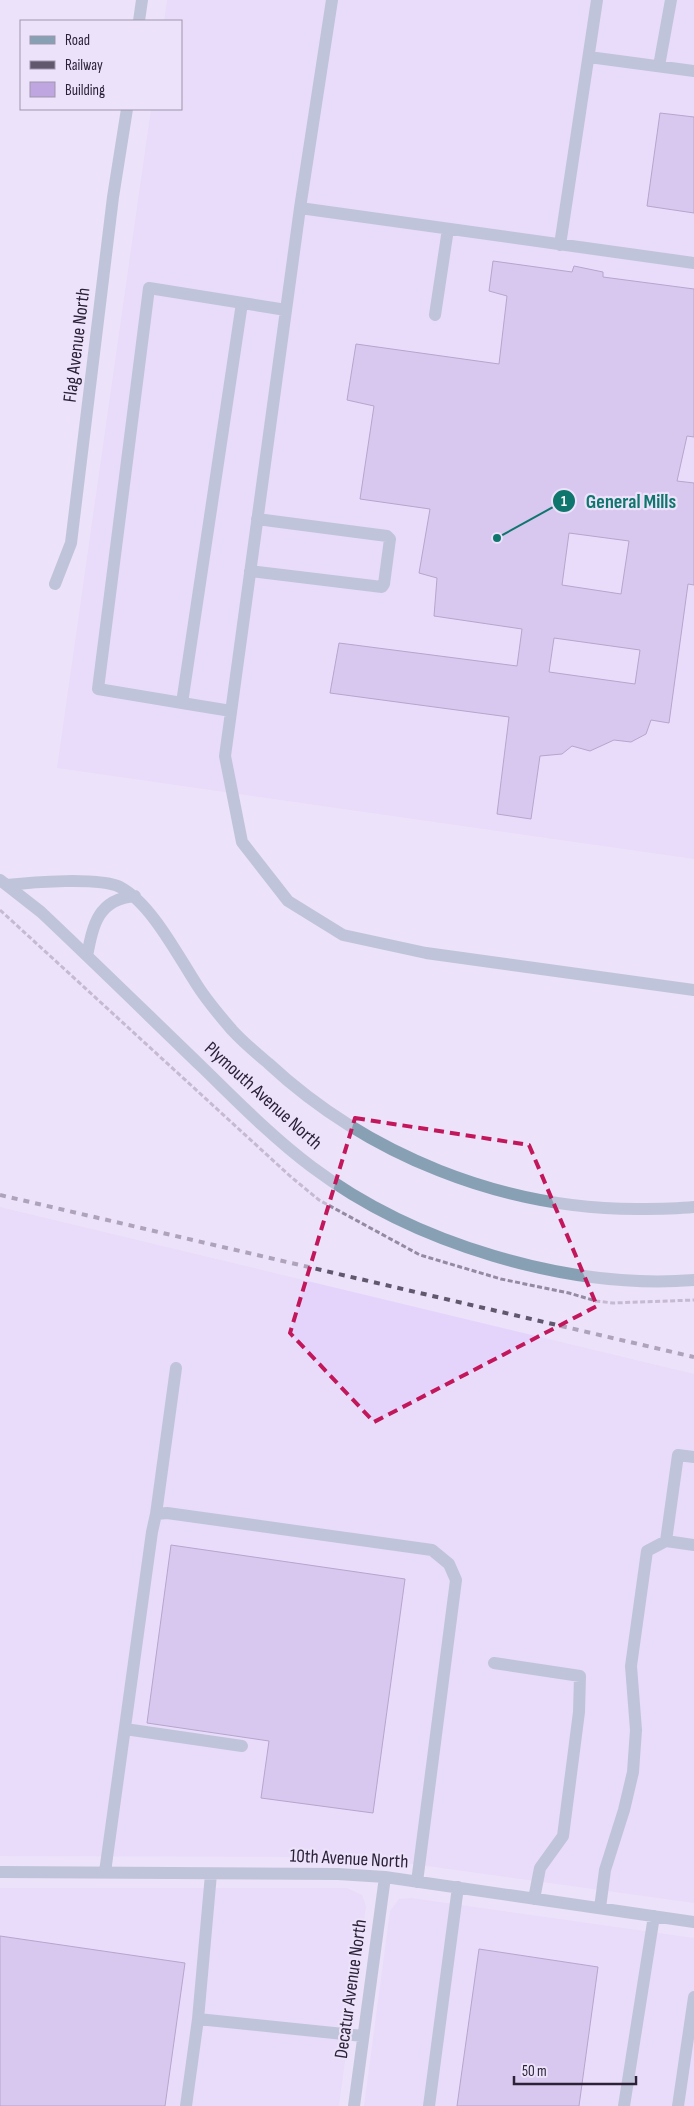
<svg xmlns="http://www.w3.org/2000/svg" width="694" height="2106" viewBox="0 0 694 2106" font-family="'Sofia Sans Condensed',sans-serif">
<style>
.built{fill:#e4d4fc}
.building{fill:#bfa6e1;stroke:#755d93;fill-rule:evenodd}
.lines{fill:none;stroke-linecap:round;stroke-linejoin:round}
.path{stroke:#948aa1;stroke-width:3;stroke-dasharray:5 2.5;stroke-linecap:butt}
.minor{stroke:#88a0b3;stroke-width:12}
.rail{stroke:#62586e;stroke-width:4;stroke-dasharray:6 6;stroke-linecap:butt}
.marked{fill:none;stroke:#c2185b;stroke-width:4;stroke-dasharray:10 6;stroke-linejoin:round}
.labels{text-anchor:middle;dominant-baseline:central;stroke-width:4.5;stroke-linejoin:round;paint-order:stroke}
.street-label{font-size:19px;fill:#2c2238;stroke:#ece2fa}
.leader{fill:none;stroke:#0f766e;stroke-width:2}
.callout-dot{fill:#0f766e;stroke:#ece2fa;stroke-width:2}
.mark-label{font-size:15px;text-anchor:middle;font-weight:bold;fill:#fff}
.callout-label{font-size:20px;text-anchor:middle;font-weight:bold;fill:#0f766e;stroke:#ece2fa;stroke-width:4.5;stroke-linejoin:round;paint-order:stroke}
</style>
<rect width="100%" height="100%" fill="#ece2fa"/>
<path class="built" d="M 167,0 L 694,0 L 694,859 L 57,768 L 151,109 L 181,109 L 181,21 L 164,21 Z
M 0,1207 L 694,1374 L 694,1903 L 362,1857 L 0,1856 Z
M 0,1888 L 347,1888 L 362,1895 L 366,1906 L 339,2106 L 0,2106 Z
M 411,1898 L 694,1938 L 694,2106 L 364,2106 L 390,1911 L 399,1899 Z"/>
<path class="building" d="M 660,113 L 694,117 L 694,213 L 647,206 Z
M 493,261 L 572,272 L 574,266 L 603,272 L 603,277 L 694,289 L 694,437 L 687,436 L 677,481 L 694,483 L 694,585 L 688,584 L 669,723 L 651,720 L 646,734 L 631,742 L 614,740 L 590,751 L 572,746 L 562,754 L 540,756 L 531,819 L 497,814 L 509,717 L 330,693 L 339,643 L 517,666 L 522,629 L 434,616 L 437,578 L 419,573 L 430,509 L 360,499 L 374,406 L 347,400 L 356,344 L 499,364 L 507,296 L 489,291 ZM 569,533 L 629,541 L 621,594 L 562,585 ZM 554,638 L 640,650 L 635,684 L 549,672 Z
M 171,1545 L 405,1579 L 373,1813 L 261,1798 L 269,1741 L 147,1723 Z
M 0,1936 L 185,1963 L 165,2106 L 0,2106 Z
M 479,1949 L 598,1967 L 579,2106 L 457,2106 Z"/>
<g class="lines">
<path class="path" d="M 0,910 L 290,1176 L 319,1200 L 420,1255 L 501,1279 L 569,1293 L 596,1301 L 613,1303 L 694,1300"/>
<path class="minor" d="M 139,21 L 142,0
M 589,57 L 694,71
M 659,66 L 671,0
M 300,208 L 332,0
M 560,245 L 597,0
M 694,263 L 300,208 L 225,756 L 242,842 L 288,901 L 343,935 L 426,953 L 694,990
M 242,303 L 182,703 L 98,689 L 149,288 L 286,310
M 435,315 L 448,229
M 250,571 L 382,587 L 384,584 L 390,539 L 387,536 L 257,519
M 55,584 L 71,543 L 113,197 L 127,109
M 182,703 L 231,711
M 0,880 L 41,912 C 95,963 148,1015 202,1067 C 237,1101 272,1137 312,1167 C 413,1243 567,1290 694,1280
M 7,885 C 32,882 99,877 120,887 C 151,903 178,956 197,985 C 207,1001 220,1016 232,1030 C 243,1042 256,1053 268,1063 C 367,1155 502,1209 637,1209 C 656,1209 675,1209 694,1207
M 87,956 C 93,925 98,899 135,896
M 156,1514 L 176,1368
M 666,1541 L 678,1455 L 694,1457
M 494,1663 L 580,1676 L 579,1712 L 563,1836 L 540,1868 L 534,1899
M 125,1729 L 242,1746
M 0,1872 L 338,1874 L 385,1877 L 694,1922
M 105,1872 L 152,1532 L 156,1514 L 167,1513 L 432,1550 L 449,1564 L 456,1580 L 417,1882
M 211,1874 L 198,2019 L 363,2036
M 600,1908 L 605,1870 L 624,1810 L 633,1772 L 636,1730 L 631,1666 L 647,1551 L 666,1541 L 694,1545
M 186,2106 L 198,2019
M 354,2106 L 385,1877
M 429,2106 L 458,1887
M 624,2106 L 654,1916
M 678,2106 L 694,1997"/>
<path class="rail" d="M 0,1195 L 694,1357"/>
</g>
<path d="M0 0H694V2106H0ZM 355,1118 L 529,1145 L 597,1306 L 374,1422 L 290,1333 Z" fill="#ece2fa" fill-opacity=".55" fill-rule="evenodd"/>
<path class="marked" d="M 355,1118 L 529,1145 L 597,1306 L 374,1422 L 290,1333 Z"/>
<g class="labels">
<g class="street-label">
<text transform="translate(77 345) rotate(-83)">Flag Avenue North</text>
<text transform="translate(263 1096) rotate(42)">Plymouth Avenue North</text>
<text transform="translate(349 1859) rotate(3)">10th Avenue North</text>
<text transform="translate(351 1989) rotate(-82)">Decatur Avenue North</text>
</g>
</g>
<path class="leader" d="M497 538L564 501"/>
<g class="callout-dot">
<circle cx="497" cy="538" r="5"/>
<circle cx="564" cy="501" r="12"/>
</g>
<g class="mark-label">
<text x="564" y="506">1</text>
</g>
<g class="callout-label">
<text x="631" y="508">General Mills</text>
</g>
<rect x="20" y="20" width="162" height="90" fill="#ece2fa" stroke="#9f95ac"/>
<rect x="30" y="36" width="25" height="8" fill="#88a0b3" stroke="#9f95ac"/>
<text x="65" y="45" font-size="15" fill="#2c2238">Road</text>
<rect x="30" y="61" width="25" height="8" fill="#62586e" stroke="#9f95ac"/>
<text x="65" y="70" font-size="15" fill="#2c2238">Railway</text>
<rect x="30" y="82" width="25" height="15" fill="#bfa6e1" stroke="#9f95ac"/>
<text x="65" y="95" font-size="15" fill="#2c2238">Building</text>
<path d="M514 2076v8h122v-8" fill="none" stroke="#2c2238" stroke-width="2.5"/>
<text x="522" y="2076" font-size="15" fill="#2c2238" stroke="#ece2fa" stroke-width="4" paint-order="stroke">50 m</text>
</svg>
